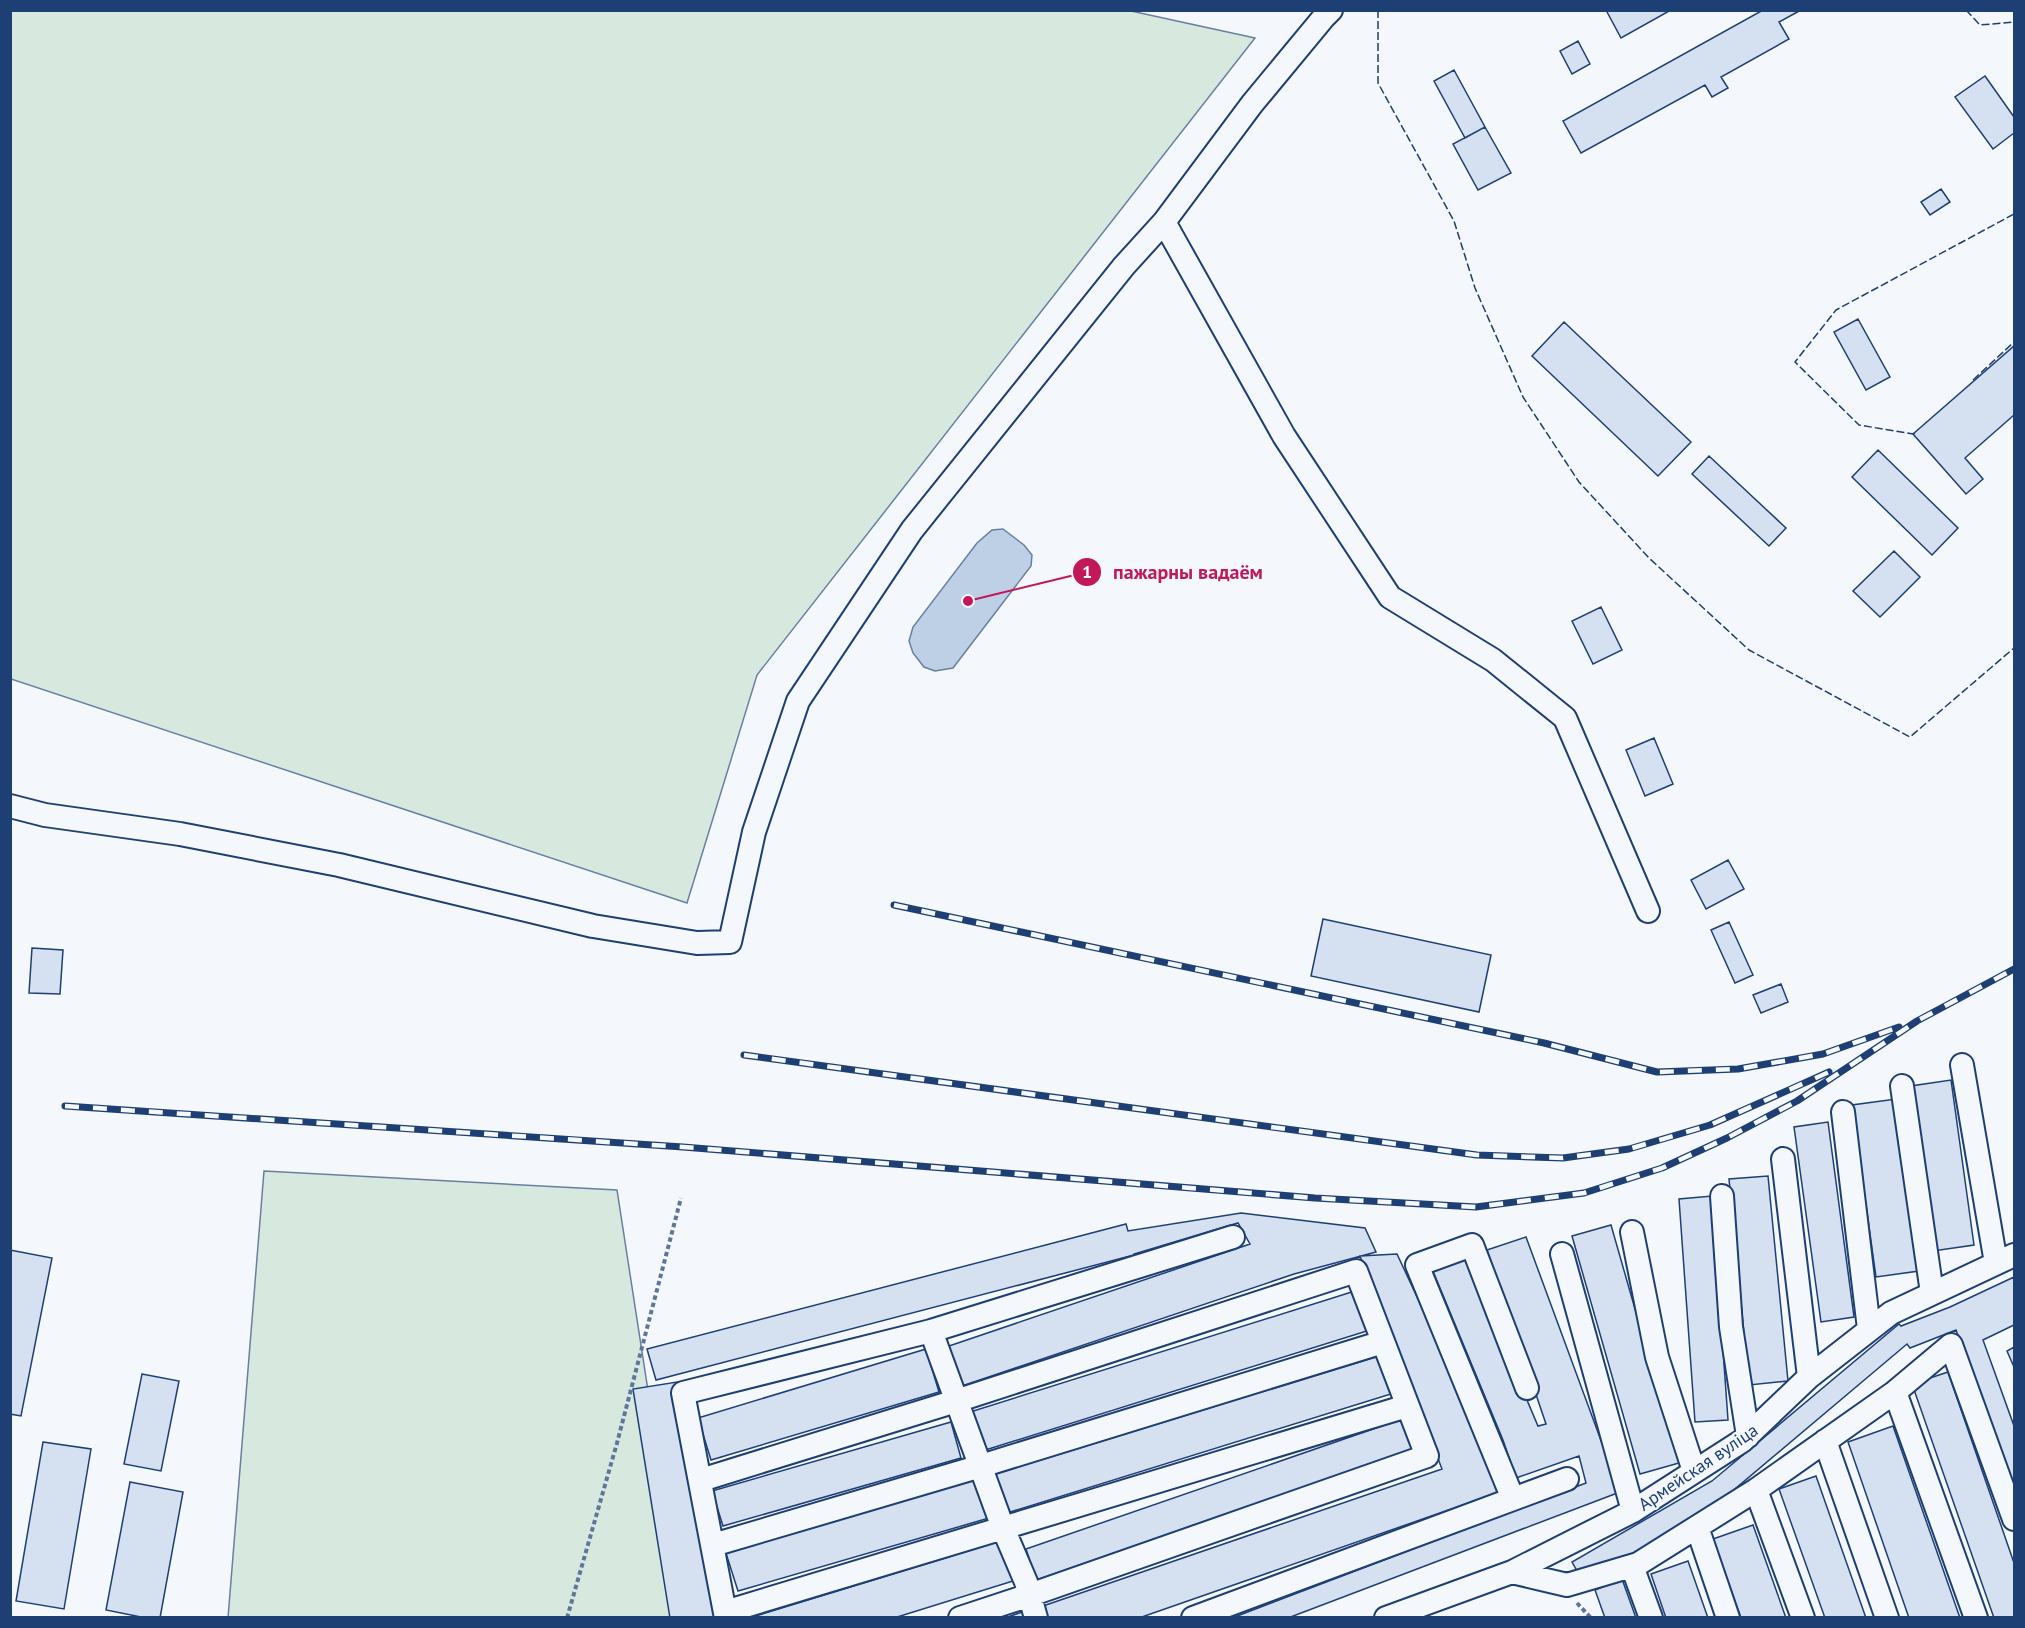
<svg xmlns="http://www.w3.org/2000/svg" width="2025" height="1628" viewBox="0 0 2025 1628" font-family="'PT Sans',sans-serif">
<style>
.green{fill:#d7e8df;stroke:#687fa3;stroke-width:1.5}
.water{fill:#bed0e5;stroke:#687fa3;stroke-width:1.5}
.building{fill:#d5e0f0;stroke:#1d3f73;stroke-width:1.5}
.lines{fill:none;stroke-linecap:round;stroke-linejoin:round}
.minor-casing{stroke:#1d3f73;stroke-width:26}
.path{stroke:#5e769c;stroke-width:4;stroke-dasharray:4.5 3;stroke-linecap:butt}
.minor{stroke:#f4f7fb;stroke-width:22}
.rail-casing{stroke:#1d3f73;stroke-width:7}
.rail{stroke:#f4f7fb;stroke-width:4.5;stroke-dasharray:14;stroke-linecap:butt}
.fence{stroke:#1d3f73;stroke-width:1.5;stroke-dasharray:8 3;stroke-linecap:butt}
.labels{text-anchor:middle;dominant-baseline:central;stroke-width:4.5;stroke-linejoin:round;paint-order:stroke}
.street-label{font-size:18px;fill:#1d3f73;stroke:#f4f7fb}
.leader{fill:none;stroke:#c2185b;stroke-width:2}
.callout-dot{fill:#c2185b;stroke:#f4f7fb;stroke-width:2}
.mark-label{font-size:18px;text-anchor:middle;font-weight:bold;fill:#fff}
.callout-label{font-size:20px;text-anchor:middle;font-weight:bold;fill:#c2185b;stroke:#f4f7fb;stroke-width:4.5;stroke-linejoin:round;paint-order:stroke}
</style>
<rect width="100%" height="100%" fill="#f4f7fb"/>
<path class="green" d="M 1131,11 L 1255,38 L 757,675 L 687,903 L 11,679 L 11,11 Z
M 264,1171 L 617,1190 L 683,1617 L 228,1618 Z"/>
<path class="water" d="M 1003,529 L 1024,545 L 1032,555 L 1031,566 L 953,668 L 935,671 L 924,667 L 913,653 L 909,641 L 913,627 L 977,543 L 992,530 Z"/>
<path class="building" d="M 1606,10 L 1671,10 L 1621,38 Z
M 1763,10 L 1801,10 L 1779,22 L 1789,39 L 1721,77 L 1728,88 L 1712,97 L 1705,85 L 1581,153 L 1563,121 Z
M 1578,41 L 1590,64 L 1572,74 L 1560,51 Z
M 1454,70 L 1485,127 L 1465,138 L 1434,81 Z
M 1985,76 L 2014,117 L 2014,133 L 1993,149 L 1955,97 Z
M 1485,127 L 1511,173 L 1478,190 L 1453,144 Z
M 1941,189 L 1950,202 L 1930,215 L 1921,202 Z
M 1858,319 L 1890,377 L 1866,390 L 1834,332 Z
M 1564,322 L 1691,442 L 1658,476 L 1532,356 Z
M 2014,346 L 2014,415 L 1965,458 L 1983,479 L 1966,494 L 1913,434 Z
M 1878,450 L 1958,528 L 1932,555 L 1852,477 Z
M 1709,456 L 1786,528 L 1769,546 L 1692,474 Z
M 1894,551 L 1920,577 L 1880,617 L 1853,591 Z
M 1601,607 L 1622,650 L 1593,664 L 1572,621 Z
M 1654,738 L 1673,784 L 1645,796 L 1626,750 Z
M 1728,860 L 1744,889 L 1706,909 L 1691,880 Z
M 1323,919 L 1491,955 L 1479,1012 L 1311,976 Z
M 1729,922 L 1753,975 L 1735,983 L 1711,930 Z
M 32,948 L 63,950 L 60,994 L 29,993 Z
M 1781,984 L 1788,1002 L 1761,1013 L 1753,995 Z
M 1951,1080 L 1974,1245 L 1933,1251 L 1911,1086 Z
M 1896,1099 L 1919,1271 L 1876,1277 L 1852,1105 Z
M 1828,1122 L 1854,1317 L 1821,1322 L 1794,1127 Z
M 1768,1176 L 1788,1381 L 1749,1385 L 1729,1179 Z
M 1712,1196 L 1728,1420 L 1695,1422 L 1679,1199 Z
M 1241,1213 L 1365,1228 L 1376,1252 L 1294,1274 L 962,1386 L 949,1346 L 1250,1244 L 1238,1223 L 1134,1254 L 1134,1255 L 656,1380 L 647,1349 L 1126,1224 L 1128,1231 Z
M 1611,1225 L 1679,1463 L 1640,1474 L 1572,1236 Z
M 1526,1237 L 1620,1492 L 1288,1618 L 1232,1618 L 1586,1483 L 1579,1456 L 1516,1478 L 1503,1440 L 1430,1264 L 1465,1254 L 1538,1426 L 1546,1424 L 1487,1250 Z
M 10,1250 L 52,1258 L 21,1416 L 10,1414 Z
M 1397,1254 L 1489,1451 L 1503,1491 L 1139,1618 L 1047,1618 L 1043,1606 L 1442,1469 L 1360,1256 Z
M 2014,1277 L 2014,1325 L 1983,1340 L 2014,1426 L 2014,1486 L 1956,1330 L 1910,1348 L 1907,1344 L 1735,1489 L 1739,1495 L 1610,1569 L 1606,1561 L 1580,1576 L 1572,1562 L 1712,1481 L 1899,1324 L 1901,1326 L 1950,1307 Z
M 1358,1290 L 1370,1330 L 979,1452 L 967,1413 Z
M 2014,1347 L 2014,1367 L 2007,1351 Z
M 926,1349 L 939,1392 L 711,1460 L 698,1418 Z
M 1382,1355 L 1394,1393 L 1007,1513 L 995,1474 Z
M 1948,1372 L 2014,1563 L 2014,1618 L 1994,1618 L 1912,1384 Z
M 142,1374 L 179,1381 L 161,1471 L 124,1464 Z
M 677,1382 L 715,1618 L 670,1618 L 633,1389 Z
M 1402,1419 L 1413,1449 L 1036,1580 L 1026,1549 Z
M 951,1422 L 961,1458 L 723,1526 L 712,1491 Z
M 1893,1426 L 1960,1618 L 1909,1618 L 1848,1442 Z
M 43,1442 L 91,1449 L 64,1609 L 16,1601 Z
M 976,1474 L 989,1518 L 738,1591 L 724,1547 Z
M 1816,1476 L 1866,1618 L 1825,1618 L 1779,1489 Z
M 130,1482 L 183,1492 L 160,1618 L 146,1618 L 106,1610 Z
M 1753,1525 L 1786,1618 L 1741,1618 L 1713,1539 Z
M 1001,1541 L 1013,1581 L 894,1618 L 749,1618 Z
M 1688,1561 L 1708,1618 L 1666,1618 L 1651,1574 Z
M 1622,1579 L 1636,1618 L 1605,1618 L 1595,1590 Z
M 1022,1612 L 1024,1618 L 1005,1618 Z"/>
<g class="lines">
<g class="minor-casing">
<path id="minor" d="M 1164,222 L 1284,436 L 1390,597 L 1493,660 L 1565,718 L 1648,911
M 10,806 L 45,815 L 180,834 L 339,865 L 593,926 L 697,943 L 730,942 L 754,832 L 798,701 L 912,530 L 1124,266 L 1164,222 L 1252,104 L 1324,17 L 1331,10
M 1962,1065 L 1996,1263
M 1902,1086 L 1932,1293
M 1843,1112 L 1869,1329
M 1783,1159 L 1809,1377
M 1722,1196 L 1731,1327 L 1748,1436
M 1632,1232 L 1657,1357 L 1694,1471
M 1562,1254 L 1633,1511
M 931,1331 L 1003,1528 L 1026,1582 L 1036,1618
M 1895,1392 L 1976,1618
M 1825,1441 L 1887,1618
M 701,1480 L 956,1401 L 1356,1271 L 1427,1456 L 1030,1595 L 960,1618
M 1756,1490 L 1803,1618
M 1513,1499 L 1417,1265 L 1472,1245 L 1527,1388
M 1697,1527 L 1728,1618
M 713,1545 L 981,1466 L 1383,1342
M 1632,1566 L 1651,1618
M 1512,1572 L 1567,1585 L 1638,1564 L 1756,1490 L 1895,1392 L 1951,1345 L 2014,1519
M 725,1612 L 1407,1406
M 726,1618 L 683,1393 L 931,1331 L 1233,1237
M 1193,1618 L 1567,1479
M 1386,1618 L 1512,1572 L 1633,1511 L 1742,1441 L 1809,1377 L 1891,1313 L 2014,1255"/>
</g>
<path class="path" d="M 1577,1603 L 1591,1618
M 567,1618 L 617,1443 L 681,1198"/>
<use href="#minor" class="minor"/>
<g class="rail-casing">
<path id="rail" d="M 894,905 L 1544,1043 L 1657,1072 L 1738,1069 L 1823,1054 L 1899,1027
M 744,1055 L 1477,1155 L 1563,1158 L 1629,1149 L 1710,1125 L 1829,1072
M 65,1106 L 683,1147 L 1315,1198 L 1476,1207 L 1584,1193 L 1662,1168 L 1727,1138 L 1797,1101 L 1917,1021 L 2014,969"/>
</g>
<use href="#rail" class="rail"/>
<path class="fence" d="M 1378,10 L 1378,83 L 1454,221 L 1475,288 L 1523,397 L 1579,482 L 1649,558 L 1749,650 L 1910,737 L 2014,648
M 1966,10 L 1980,25 L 2014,22
M 1973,380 L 2014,342
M 1915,433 L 1913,434 L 1859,425 L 1795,362 L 1836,310 L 2014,214"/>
</g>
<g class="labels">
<g class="street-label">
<text transform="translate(1698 1467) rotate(-34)">Армейская вуліца</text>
</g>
</g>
<path class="leader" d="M968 601L1087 572"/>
<g class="callout-dot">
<circle cx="968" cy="601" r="6"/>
<circle cx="1087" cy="572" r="15"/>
</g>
<g class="mark-label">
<text x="1087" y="578">1</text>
</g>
<g class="callout-label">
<text x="1188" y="579">пажарны вадаём</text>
</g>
<rect width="2025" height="1628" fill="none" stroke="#1d3f73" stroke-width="24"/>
</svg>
